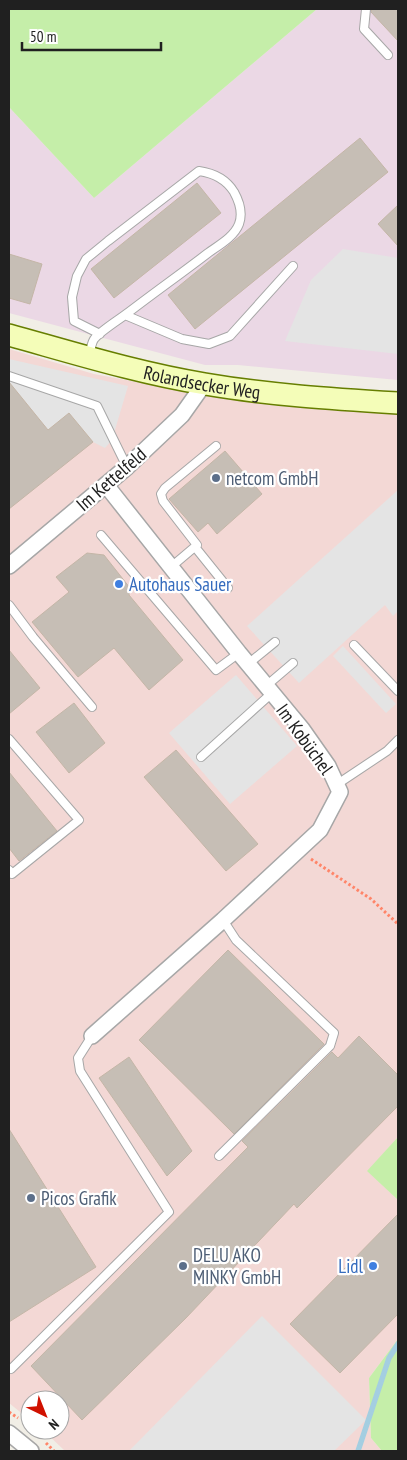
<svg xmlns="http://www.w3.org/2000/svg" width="407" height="1460" viewBox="0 0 407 1460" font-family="'PT Sans Narrow',sans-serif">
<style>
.commercial{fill:#f3d8d5}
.industrial{fill:#ebd8e5}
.grass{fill:#c5eea9}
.parking{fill:#e4e4e4}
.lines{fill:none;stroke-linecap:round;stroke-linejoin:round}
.stream{stroke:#a4cee1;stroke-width:5.5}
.building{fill:#c6beb5;stroke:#c4b6a7}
.lane-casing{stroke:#a7a7a7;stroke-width:10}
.street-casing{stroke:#a7a7a7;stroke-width:18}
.secondary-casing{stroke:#667e00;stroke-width:24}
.path{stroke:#ff8569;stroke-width:3;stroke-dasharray:2.5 2.5;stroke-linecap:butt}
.lane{stroke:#fff;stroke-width:8}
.street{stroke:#fff;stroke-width:15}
.secondary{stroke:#f4fdb8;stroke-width:21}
.service-dot{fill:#5c6f8a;stroke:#fff;stroke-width:2}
.shop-dot{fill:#3f7fe0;stroke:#fff;stroke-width:2}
.labels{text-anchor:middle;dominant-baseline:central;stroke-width:4.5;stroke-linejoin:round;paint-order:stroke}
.street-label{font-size:19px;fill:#202020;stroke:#fff}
.service-label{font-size:19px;fill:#4e5e75;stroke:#fff;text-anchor:start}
.shop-label{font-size:19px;fill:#366cbe;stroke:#fff;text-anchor:start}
</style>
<rect width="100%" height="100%" fill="#f1eee6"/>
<path class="commercial" d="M 9,349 L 94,374 L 184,391 L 278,406 L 398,413 L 398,1137 L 368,1171 L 398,1200 L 398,1339 L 369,1378 L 371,1438 L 382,1451 L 65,1451 L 43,1430 L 60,1430 L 60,1400 L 30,1400 L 30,1420 L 9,1403 Z"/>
<path class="industrial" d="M 317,9 L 398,9 L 398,380 L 238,365 L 205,365 L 9,313 L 9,107 L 94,198 Z"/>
<path class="grass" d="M 9,9 L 317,9 L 94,198 L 9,107 Z
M 398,1137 L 398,1200 L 367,1171 Z
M 398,1339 L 398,1451 L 382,1451 L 371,1438 L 369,1378 Z"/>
<path class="parking" d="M 343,249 L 398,258 L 398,354 L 285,341 L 311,280 Z
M 9,359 L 128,386 L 112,440 L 105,448 L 93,442 L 69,413 L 48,430 L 16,391 L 9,397 Z
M 398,490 L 398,611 L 393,616 L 385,605 L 299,683 L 247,626 Z
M 343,646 L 396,704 L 386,713 L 333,656 Z
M 236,675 L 297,746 L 230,804 L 169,733 Z
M 262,1316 L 366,1420 L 334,1451 L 129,1451 Z"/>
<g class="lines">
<path class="stream" d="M 358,1451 L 389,1358 L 398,1344"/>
</g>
<path class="building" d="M 372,9 L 398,9 L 398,41 L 371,12 Z
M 360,138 L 388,172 L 195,329 L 168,295 Z
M 197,183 L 221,213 L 114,298 L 91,269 Z
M 398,205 L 398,246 L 378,224 Z
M 9,254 L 42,264 L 30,304 L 9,298 Z
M 9,382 L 48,430 L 69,413 L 93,442 L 9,509 Z
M 225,451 L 262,494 L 217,534 L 208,523 L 198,532 L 169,499 Z
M 87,553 L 104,555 L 130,588 L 129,595 L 183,660 L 149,690 L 114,648 L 78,677 L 32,622 L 69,592 L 56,577 Z
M 9,650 L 40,688 L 9,714 Z
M 74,703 L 105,743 L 69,773 L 36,732 Z
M 176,750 L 258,844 L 226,871 L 144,777 Z
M 9,772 L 57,831 L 19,861 L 9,848 Z
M 228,950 L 324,1044 L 234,1134 L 139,1040 Z
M 359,1036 L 398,1075 L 398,1106 L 297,1208 L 294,1204 L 186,1318 L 82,1420 L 31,1366 L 248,1147 L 242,1141 L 332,1052 L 338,1058 Z
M 129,1057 L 192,1151 L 167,1176 L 99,1078 Z
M 9,1129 L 96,1267 L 9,1322 Z
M 398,1214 L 398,1314 L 340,1373 L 290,1324 Z"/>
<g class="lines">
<g class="lane-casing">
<path id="lane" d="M 366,9 L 364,29 L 388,55
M 125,315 L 182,339 L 209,344 L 230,336 L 293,266
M 89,356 C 91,350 91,342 95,338 C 102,330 120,319 129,312 C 155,292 182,273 208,253 C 219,245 234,237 239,224 C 243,213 239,201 234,192 C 226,179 213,173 199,171 L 108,241 L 86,259 L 77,276 L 72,297 L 74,321 L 100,334
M 9,376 L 97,406 L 127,467
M 101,535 L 216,670 L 239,653
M 195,547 L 228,588
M 171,567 L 197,545 L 163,501 L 161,494 L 165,488 L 216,446
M 9,605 L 33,637 L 92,707
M 354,645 L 398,691
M 248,664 L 275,642
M 266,686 L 293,663
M 9,739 L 79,820 L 12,874 L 9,870
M 201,757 L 272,693
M 336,785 L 387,751 L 398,740
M 219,1156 L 330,1046 L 334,1033 L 236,940 L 223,920
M 11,1369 L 169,1212 L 80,1071 L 78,1058 L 92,1036"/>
</g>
<g class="street-casing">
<path id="street" d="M 9,566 L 127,467 L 182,415 L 204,384
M 92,1036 L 223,920 L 320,830 L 340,792 L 328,766 L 302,729 L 239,653 L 106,485
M 9,1433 L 31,1451"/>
</g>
<g class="secondary-casing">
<g id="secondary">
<path id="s1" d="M 9,335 C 74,353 138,373 205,384 C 269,395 333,399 398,403"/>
</g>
</g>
<path class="path" d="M 311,859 L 371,899 L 398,924
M 9,1412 L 18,1418
M 46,1443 L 54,1451"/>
<use href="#lane" class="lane"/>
<use href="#street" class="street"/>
<use href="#secondary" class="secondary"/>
</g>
<g class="service-dot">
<circle cx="216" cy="478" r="5"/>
<circle cx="31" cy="1198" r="5"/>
<circle cx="183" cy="1266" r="5"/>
</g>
<g class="shop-dot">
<circle cx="119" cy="584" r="5"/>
<circle cx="373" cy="1266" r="5"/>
</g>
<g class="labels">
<g class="street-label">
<text stroke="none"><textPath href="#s1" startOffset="199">Rolandsecker Weg</textPath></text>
<text transform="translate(111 479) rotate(-41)">Im Kettelfeld</text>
<text transform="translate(305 739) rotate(54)">Im Kobüchel</text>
</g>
<g class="service-label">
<text x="226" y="478">netcom GmbH</text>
<text x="41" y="1198">Picos Grafik</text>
<text x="193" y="1255">DELU AKO<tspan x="193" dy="22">MINKY GmbH</tspan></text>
</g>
<g class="shop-label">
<text x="129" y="584">Autohaus Sauer</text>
<text x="363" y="1266" text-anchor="end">Lidl</text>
</g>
</g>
<rect width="407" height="1460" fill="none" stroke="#202020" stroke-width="20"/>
<g transform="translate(45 1415) rotate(137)"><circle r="24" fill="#ffffff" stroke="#a6a6a6"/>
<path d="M0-4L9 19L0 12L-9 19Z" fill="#d01100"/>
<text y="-8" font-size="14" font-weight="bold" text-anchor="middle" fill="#202020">N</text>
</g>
<path d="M22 42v8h139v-8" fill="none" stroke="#202020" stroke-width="2.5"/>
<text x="30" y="42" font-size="15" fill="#202020" stroke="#ffffff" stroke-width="4" paint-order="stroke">50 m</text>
</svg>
